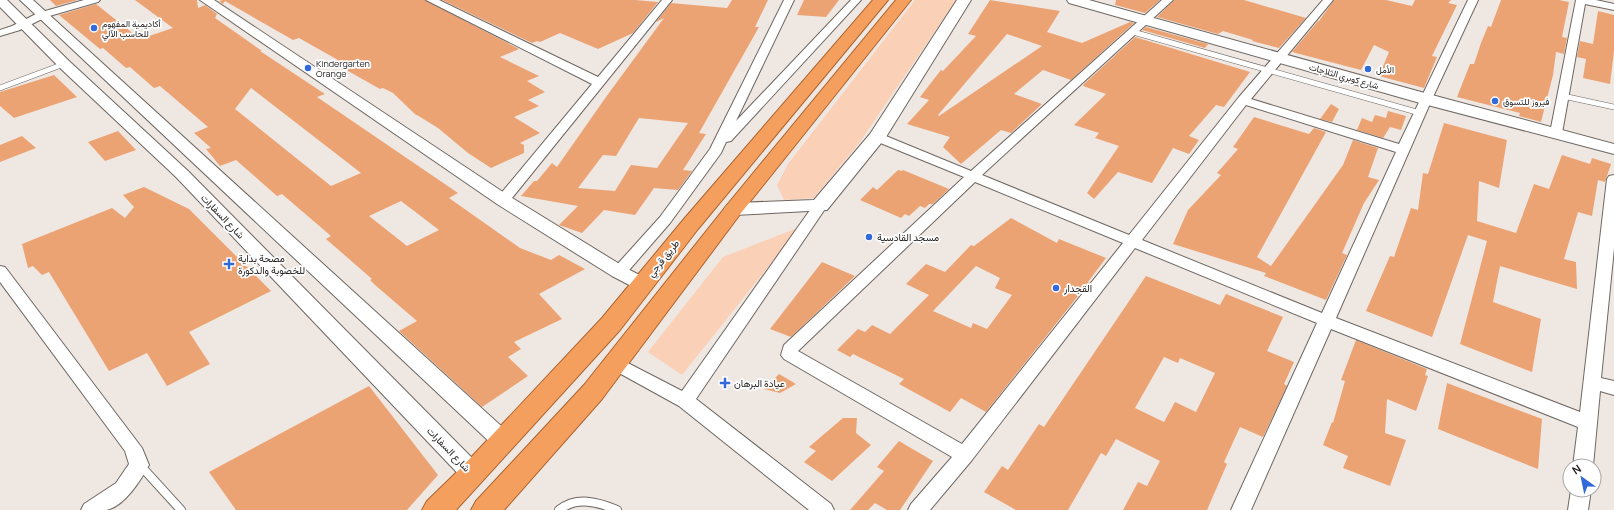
<svg xmlns="http://www.w3.org/2000/svg" width="1614" height="510" viewBox="0 0 1614 510" font-family="Manrope,Vazirmatn,sans-serif">
<style>
.green{fill:#fad0b6}
.building{fill:#eca374;fill-rule:evenodd}
.lines{fill:none;stroke-linecap:round;stroke-linejoin:round}
.service-far1-casing{stroke:#6e6762;stroke-width:6}
.service-casing{stroke:#6e6762;stroke-width:10}
.minor-casing{stroke:#6e6762;stroke-width:2}
.tertiary-casing{stroke:#6e6762;stroke-width:2}
.secondary-casing{stroke:#6e6762;stroke-width:2}
.trunk-casing{stroke:#ab642f;stroke-width:2}
.service-far1{stroke:#fff;stroke-width:5}
.service{stroke:#fff;stroke-width:8}
.minor{fill:#fff;fill-rule:evenodd}
.tertiary{fill:#fff;fill-rule:evenodd}
.secondary{fill:#fff;fill-rule:evenodd}
.trunk{fill:#f49f5e;fill-rule:evenodd}
.poi-dot{fill:#336ad9;stroke:#fff;stroke-width:1.5}
.labels{text-anchor:middle;dominant-baseline:central;stroke-width:3.5;stroke-linejoin:round;paint-order:stroke}
.far-poi-label{font-size:9px;fill:#262322;stroke:#fff;text-anchor:start}
.far-street-label{font-size:9px;fill:#262322;stroke:#fff}
.street-label{font-size:10px;fill:#262322;stroke:#fff}
.poi-label{font-size:10px;fill:#262322;stroke:#fff;text-anchor:start}
</style>
<rect width="100%" height="100%" fill="#efe7e2"/>
<path class="green" d="M 915,0 L 956,0 L 860,142 L 814,198 L 784,200 L 777,185 L 788,164 Z
M 800,227 L 682,375 L 648,352 L 723,257 Z"/>
<path class="building" d="M 50,0 L 78,0 L 56,6 Z
M 135,0 L 197,0 L 198,8 L 205,5 L 217,14 L 215,18 L 262,51 L 260,51 L 325,94 L 317,97 L 458,193 L 449,198 L 520,248 L 551,260 L 559,255 L 585,269 L 539,294 L 562,319 L 514,342 L 521,349 L 508,357 L 528,376 L 482,407 L 399,331 L 417,321 L 375,285 L 370,280 L 372,279 L 326,239 L 331,236 L 282,194 L 277,196 L 236,160 L 220,166 L 206,149 L 211,148 L 194,133 L 208,127 L 160,86 L 154,88 L 130,67 L 126,68 L 103,48 L 100,49 L 59,15 L 96,4 L 140,39 L 173,28 ZM 251,88 L 361,173 L 331,186 L 235,109 ZM 401,201 L 439,230 L 407,246 L 369,216 Z
M 223,0 L 425,0 L 519,49 L 500,57 L 539,76 L 527,81 L 545,92 L 528,100 L 539,106 L 514,117 L 540,133 L 520,143 L 524,145 L 524,153 L 491,168 L 468,153 L 438,128 L 417,115 L 416,115 L 393,93 L 383,88 L 380,89 L 332,62 L 338,60 L 299,38 L 293,40 L 225,1 L 223,4 L 219,1 Z
M 442,0 L 635,0 L 658,2 L 633,33 L 598,49 L 560,33 L 540,42 L 537,41 L 532,43 Z
M 732,0 L 768,0 L 755,27 L 759,27 L 699,133 L 706,134 L 683,170 L 692,171 L 678,190 L 654,188 L 635,215 L 604,210 L 582,233 L 559,225 L 578,206 L 521,196 L 534,181 L 537,181 L 552,163 L 557,167 L 606,97 L 664,18 L 656,22 L 671,3 L 727,8 ZM 639,118 L 688,123 L 657,168 L 631,165 L 615,191 L 578,188 L 603,155 L 616,156 Z
M 804,0 L 839,0 L 826,17 L 797,15 Z
M 990,0 L 1060,11 L 1047,32 L 1082,43 L 1130,22 L 1134,23 L 1071,80 L 1043,70 L 1014,94 L 1042,104 L 1011,133 L 1001,130 L 961,164 L 943,147 L 950,137 L 907,124 L 929,100 L 920,97 L 941,70 L 943,71 L 976,36 L 968,34 ZM 1007,34 L 1042,46 L 939,116 L 938,115 Z
M 1116,0 L 1160,0 L 1145,13 L 1115,5 Z
M 1174,0 L 1244,0 L 1306,18 L 1279,48 L 1252,41 L 1253,40 L 1223,31 L 1218,34 L 1157,17 Z
M 1334,0 L 1386,0 L 1412,6 L 1415,0 L 1451,0 L 1448,3 L 1457,5 L 1432,56 L 1437,57 L 1424,88 L 1379,76 L 1389,52 L 1374,45 L 1361,70 L 1292,52 L 1318,21 L 1319,21 Z
M 1501,0 L 1559,0 L 1569,2 L 1562,37 L 1567,38 L 1564,54 L 1556,52 L 1553,75 L 1541,122 L 1519,116 L 1520,113 L 1457,97 L 1470,64 L 1474,64 L 1481,43 L 1488,26 L 1491,27 Z
M 1598,11 L 1614,15 L 1614,51 L 1610,84 L 1583,78 L 1586,59 L 1577,57 L 1580,41 L 1593,44 Z
M 1146,27 L 1208,44 L 1205,48 L 1142,30 Z
M 1135,37 L 1250,72 L 1224,107 L 1216,105 L 1189,136 L 1199,140 L 1189,154 L 1173,148 L 1152,183 L 1118,172 L 1094,199 L 1087,193 L 1119,146 L 1095,138 L 1099,133 L 1074,125 L 1106,94 L 1083,86 L 1084,84 Z
M 54,75 L 77,97 L 14,118 L 0,106 L 0,92 Z
M 1331,104 L 1339,109 L 1332,122 L 1320,119 Z
M 1388,111 L 1406,116 L 1401,130 L 1390,127 L 1383,138 L 1357,130 L 1362,118 L 1372,122 L 1375,115 L 1386,118 Z
M 1254,117 L 1309,134 L 1314,128 L 1326,132 L 1257,257 L 1271,266 L 1343,165 L 1353,140 L 1378,148 L 1368,177 L 1379,180 L 1364,203 L 1342,253 L 1347,255 L 1326,300 L 1264,276 L 1266,273 L 1173,244 L 1188,210 L 1221,175 L 1217,173 L 1238,149 L 1233,147 Z
M 1444,123 L 1507,140 L 1499,188 L 1479,181 L 1477,221 L 1516,233 L 1534,184 L 1549,189 L 1562,155 L 1590,164 L 1592,158 L 1611,164 L 1605,182 L 1598,180 L 1592,216 L 1578,212 L 1564,259 L 1576,262 L 1577,289 L 1500,266 L 1493,302 L 1541,319 L 1532,372 L 1460,344 L 1487,241 L 1468,235 L 1432,337 L 1366,311 L 1390,256 L 1394,257 L 1411,208 L 1418,210 L 1423,173 L 1428,174 Z
M 118,131 L 136,150 L 105,161 L 88,142 Z
M 22,136 L 36,148 L 0,162 L 0,145 Z
M 898,170 L 902,171 L 903,170 L 949,189 L 933,204 L 929,204 L 925,208 L 920,206 L 909,216 L 905,214 L 901,218 L 860,200 L 873,187 L 877,190 Z
M 144,187 L 189,209 L 271,291 L 189,332 L 210,364 L 167,386 L 147,353 L 109,371 L 49,272 L 42,275 L 33,266 L 28,268 L 22,244 L 112,208 L 125,218 L 134,207 L 123,195 Z
M 1011,218 L 1057,243 L 1059,239 L 1106,258 L 1088,282 L 1089,282 L 986,412 L 961,398 L 950,412 L 899,384 L 904,379 L 853,354 L 850,357 L 837,350 L 858,329 L 865,332 L 872,325 L 890,334 L 929,295 L 906,284 L 926,264 L 945,272 L 971,245 L 974,246 ZM 976,266 L 1000,278 L 995,288 L 1012,295 L 987,329 L 973,323 L 971,328 L 933,311 Z
M 822,262 L 855,276 L 791,337 L 770,329 Z
M 1146,276 L 1220,305 L 1226,294 L 1283,317 L 1267,351 L 1294,362 L 1284,384 L 1287,386 L 1263,437 L 1240,427 L 1224,462 L 1227,464 L 1207,510 L 1123,510 L 1138,482 L 1147,486 L 1160,461 L 1116,439 L 1106,456 L 1101,453 L 1068,510 L 1016,510 L 984,492 L 1002,466 L 1008,470 L 1039,424 L 1044,427 ZM 1164,357 L 1178,363 L 1180,358 L 1215,373 L 1196,412 L 1175,402 L 1164,422 L 1135,408 Z
M 1356,340 L 1427,369 L 1425,375 L 1428,376 L 1416,411 L 1387,399 L 1385,433 L 1406,440 L 1390,486 L 1343,468 L 1348,456 L 1323,445 L 1332,422 L 1333,423 L 1345,381 L 1341,380 Z
M 779,374 L 796,384 L 780,393 L 764,389 Z
M 1447,383 L 1542,419 L 1538,469 L 1438,429 Z
M 369,386 L 438,475 L 407,510 L 236,510 L 209,472 Z
M 843,418 L 857,418 L 856,433 L 871,445 L 832,481 L 804,462 L 816,451 L 809,447 Z
M 899,441 L 933,461 L 900,510 L 887,510 L 875,503 L 868,510 L 850,510 L 884,471 L 877,467 Z"/>
<g class="lines">
<g class="service-far1-casing">
<path id="service-far1" d="M 1133,32 L 1420,113
M 0,88 L 64,64
M 1563,96 L 1614,107"/>
</g>
<g class="service-casing">
<path id="service" d="M 140,465 L 181,510
M 559,510 C 577,496 598,502 617,510"/>
</g>
<g class="minor-casing">
<path id="minor" d="M 84,0 L 100,0 L 98,2 L 46,17 L 20,30 L 0,36 L 0,30 L 12,26 L 38,13 Z
M 426,0 L 439,0 L 598,77 L 662,0 L 672,0 L 508,203 L 498,203 L 496,200 L 498,197 L 592,84 Z
M 784,0 L 794,0 L 736,121 L 851,0 L 861,0 L 731,141 L 726,142 L 721,153 L 670,223 L 624,276 L 619,277 L 614,276 L 611,272 L 614,268 L 660,217 L 710,149 Z
M 1162,0 L 1173,0 L 982,175 L 1129,235 L 1239,97 L 1323,0 L 1333,0 L 1251,99 L 1399,144 L 1468,0 L 1478,0 L 1432,99 L 1336,318 L 1580,412 L 1607,179 L 1609,176 L 1614,175 L 1614,248 L 1601,378 L 1614,381 L 1614,395 L 1600,391 L 1593,466 L 1573,466 L 1578,427 L 1331,329 L 1251,510 L 1231,510 L 1317,323 L 1135,248 L 972,460 L 930,510 L 908,510 L 911,504 L 952,457 L 784,359 L 781,355 L 784,345 L 964,177 L 873,140 L 871,137 L 877,133 L 881,134 L 971,171 ZM 1246,105 L 1396,152 L 1322,313 L 1142,240 ZM 975,182 L 1123,243 L 962,444 L 798,351 Z
M 1576,0 L 1596,0 L 1614,4 L 1614,10 L 1585,4 L 1562,133 L 1556,137 L 1550,133 Z
M 820,202 L 825,203 L 827,206 L 696,399 L 831,504 L 834,510 L 809,510 L 679,406 L 610,368 L 607,364 L 610,360 L 616,358 L 622,360 L 682,391 L 815,203 Z
M 0,266 L 5,267 L 142,448 L 149,465 C 141,480 124,507 106,510 C 99,510 89,510 81,510 L 84,504 L 116,483 L 129,464 L 125,451 L 0,282 Z
M 1571,490 L 1591,490 L 1588,510 L 1568,510 Z"/>
</g>
<g class="tertiary-casing">
<path id="tertiary" d="M 0,0 L 7,0 L 69,61 L 188,171 L 481,467 L 485,474 L 481,481 L 473,484 L 465,481 L 176,177 L 59,67 L 0,7 Z
M 20,0 L 33,0 L 511,435 L 514,441 L 511,447 L 503,450 L 495,447 Z
M 200,0 L 214,0 L 509,196 L 626,268 L 649,280 L 651,284 L 649,288 L 642,290 L 635,288 L 612,276 L 497,204 Z"/>
</g>
<g class="secondary-casing">
<path id="secondary" d="M 957,0 L 971,0 L 886,137 L 827,210 L 734,215 L 727,213 L 724,209 L 727,205 L 734,203 L 814,200 L 870,134 Z
M 1067,0 L 1089,0 L 1432,95 L 1614,144 L 1614,154 L 1420,103 L 1069,3 Z"/>
</g>
<g class="trunk-casing">
<path id="trunk" d="M 873,0 L 888,0 L 698,229 L 620,330 L 456,510 L 422,510 L 427,501 L 463,466 L 602,318 L 684,219 Z
M 896,0 L 911,0 L 741,213 L 602,399 L 504,510 L 471,510 L 476,501 L 584,385 L 727,205 Z"/>
</g>
<use href="#service-far1" class="service-far1"/>
<use href="#service" class="service"/>
<use href="#minor" class="minor"/>
<use href="#tertiary" class="tertiary"/>
<use href="#secondary" class="secondary"/>
<use href="#trunk" class="trunk"/>
</g>
<g class="poi-dot">
<circle cx="94" cy="28" r="4"/>
<circle cx="308" cy="68" r="4"/>
<circle cx="1368" cy="69" r="4"/>
<circle cx="1495" cy="101" r="4"/>
<circle cx="869" cy="237" r="4"/>
<path d="M227 258h4v4h4v4h-4v4h-4v-4h-4v-4h4z"/>
<circle cx="1056" cy="288" r="4"/>
<path d="M723 377h4v4h4v4h-4v4h-4v-4h-4v-4h4z"/>
</g>
<g class="labels">
<g class="far-poi-label">
<text x="102" y="23">أكاديمية المفهوم<tspan x="102" dy="10">للحاسب الآلي</tspan></text>
<text x="316" y="63">Kindergarten<tspan x="316" dy="10">Orange</tspan></text>
<text x="1376" y="69">الأمل</text>
<text x="1503" y="101">فيروز للتسوق</text>
</g>
<g class="far-street-label">
<text transform="translate(1344 76) rotate(16)">شارع كوبري الثلاجات</text>
</g>
<g class="street-label">
<text transform="translate(223 216) rotate(46)">شارع السفارات</text>
<text transform="translate(663 258) rotate(-51)">طريق قرجي</text>
<text transform="translate(449 449) rotate(46)">شارع السفارات</text>
</g>
<g class="poi-label">
<text x="877" y="237">مسجد القادسية</text>
<text x="238" y="258">مصحة بداية<tspan x="238" dy="12">للخصوبة والدكورة</tspan></text>
<text x="1064" y="288">القجدار</text>
<text x="734" y="383">عيادة البرهان</text>
</g>
</g>
<g transform="translate(1582 478) rotate(327)"><circle r="19" fill="#ffffff" stroke="#a8a7a7"/>
<path d="M0-3L7 15L0 10L-7 15Z" fill="#336ad9"/>
<text y="-6" font-size="11" font-weight="bold" text-anchor="middle" fill="#262322">N</text>
</g>
</svg>
